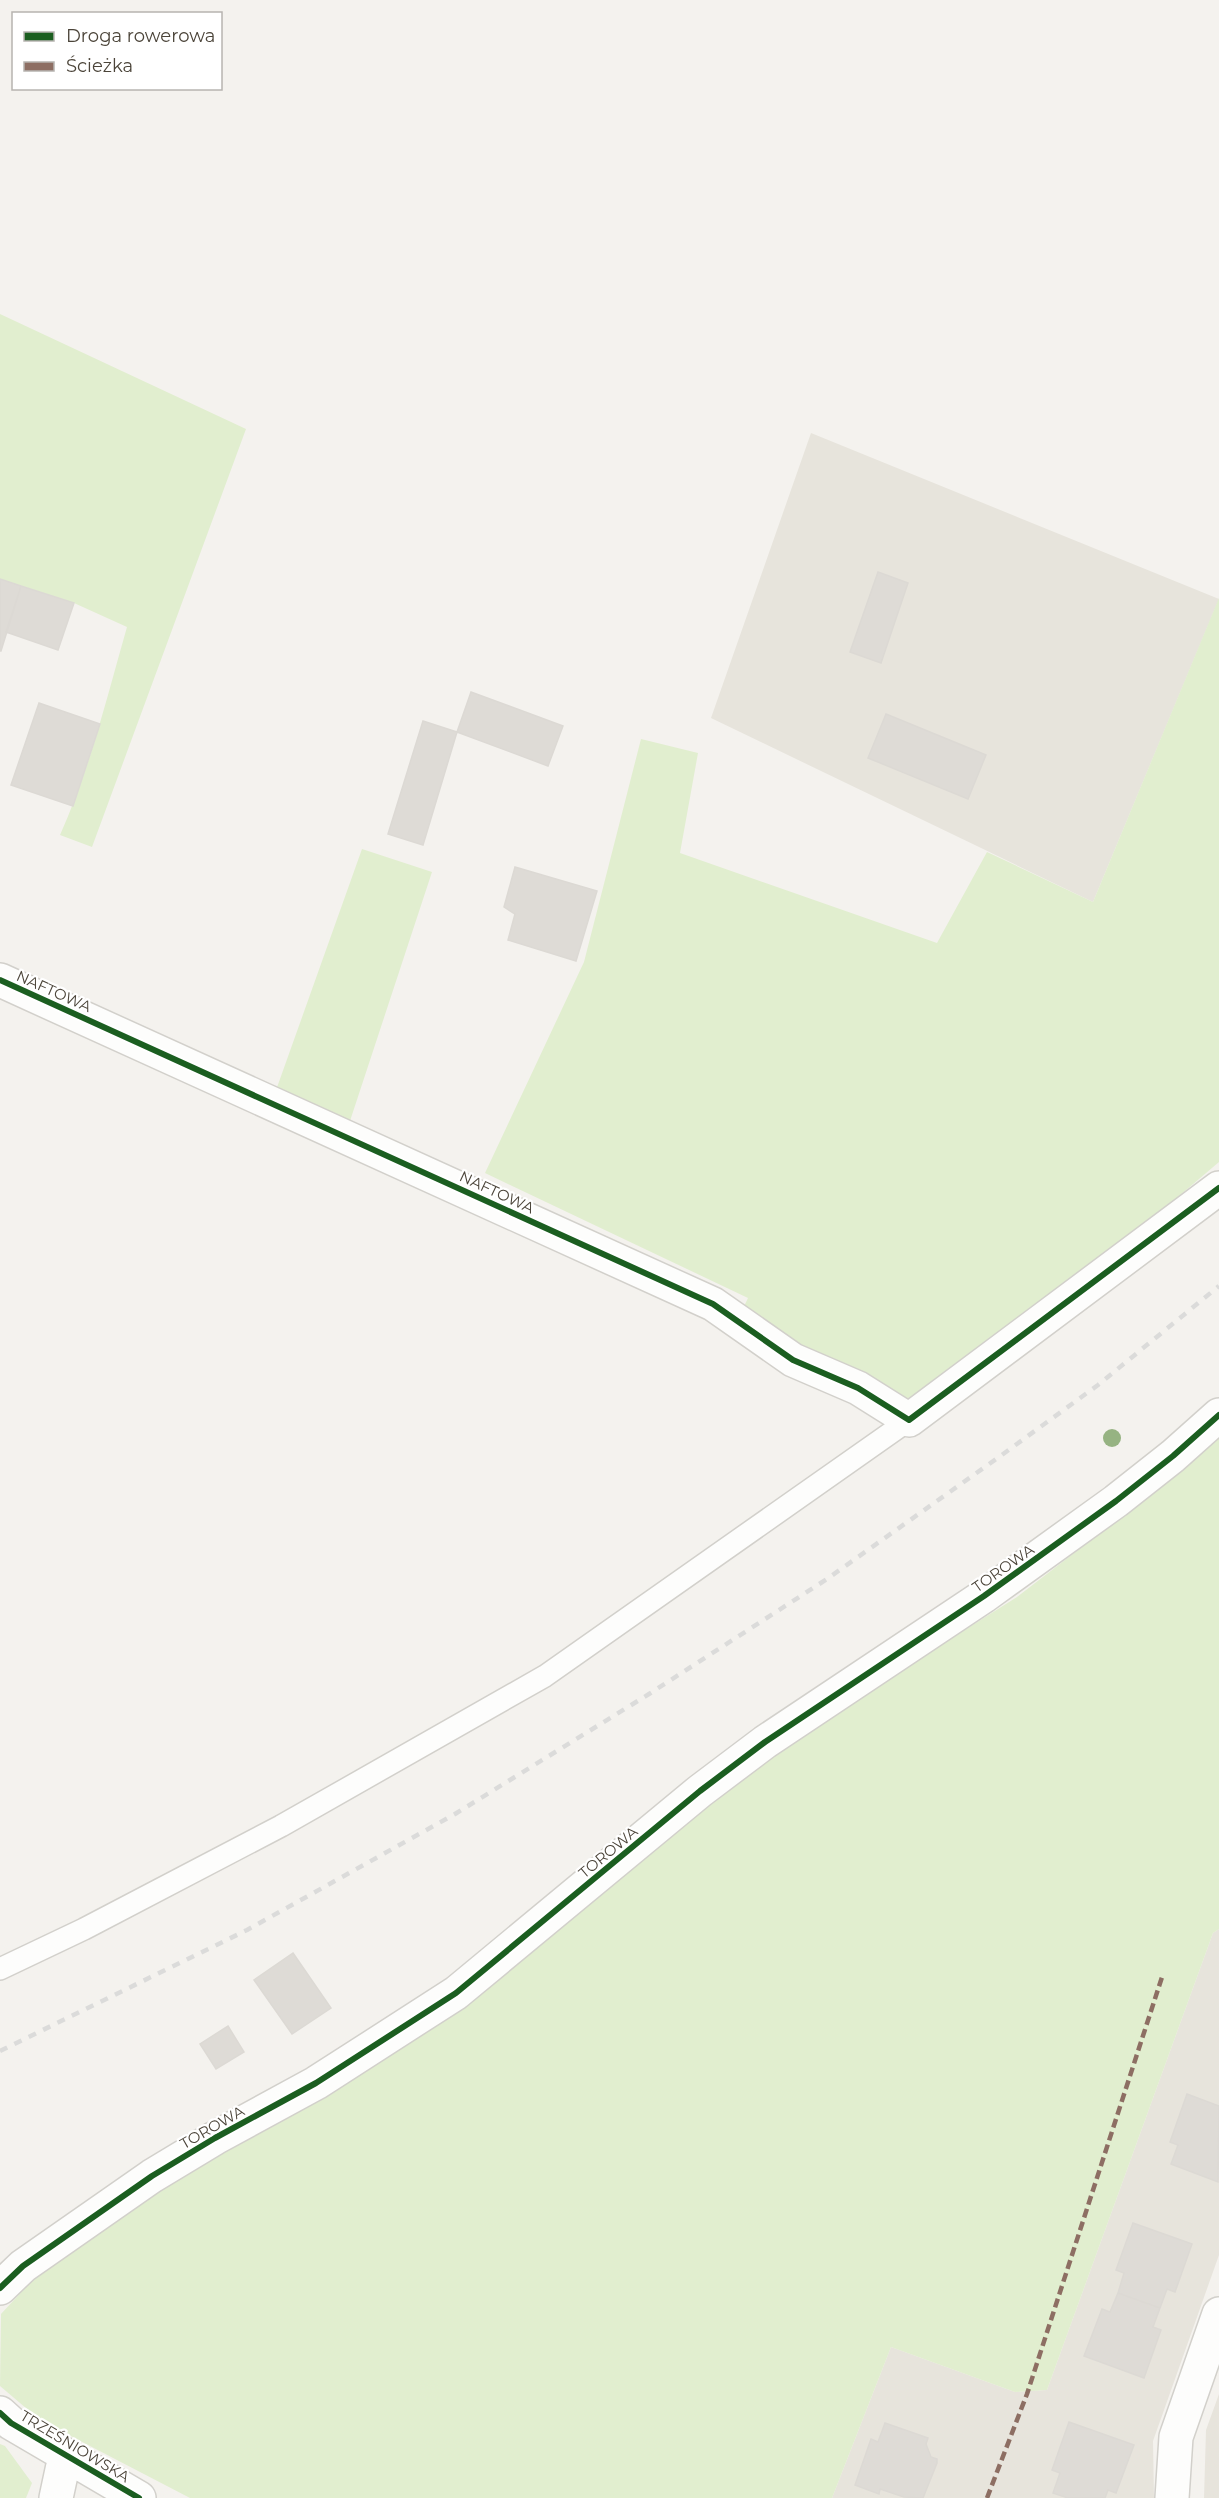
<svg xmlns="http://www.w3.org/2000/svg" width="1219" height="2498" viewBox="0 0 1219 2498" font-family="Montserrat,sans-serif">
<style>
.residential{fill:#e7e4dc}
.green{fill:#e1eecf}
.building{fill:#dedbd6;stroke:#dcd9d4;stroke-width:1.5}
.lines{fill:none;stroke-linecap:round;stroke-linejoin:round}
.lane-casing{stroke:#d2d0cb;stroke-width:24}
.street-casing{stroke:#d2d0cb;stroke-width:36}
.lane{stroke:#fdfdfc;stroke-width:21}
.street{stroke:#fdfdfc;stroke-width:33}
.rail{stroke:#dbdbda;stroke-width:4.5;stroke-dasharray:8 8;stroke-linecap:butt}
.quiet{stroke:#8d6e63;stroke-width:4.5;stroke-dasharray:9 4.5;stroke-linecap:butt}
.cycleway-casing{stroke:#fff;stroke-width:10}
.cycleway{stroke:#1b5e20;stroke-width:6}
.tree{fill:#96b382}
.labels{text-anchor:middle;dominant-baseline:central;stroke-width:4.5;stroke-linejoin:round;paint-order:stroke}
.street-label{font-size:15px;fill:#4b4439;stroke:#fff}
</style>
<rect width="100%" height="100%" fill="#f4f2ee"/>
<path class="residential" d="M 811,433 L 1219,599 L 1093,902 L 711,718 Z
M 1219,1929 L 1219,2255 L 1153,2441 L 1154,2498 L 832,2498 L 891,2347 L 1015,2392 L 1047,2390 L 1213,1933 Z
M 1219,2394 L 1219,2498 L 1204,2498 L 1206,2430 Z"/>
<path class="green" d="M 0,314 L 246,429 L 92,847 L 60,835 C 90,768 107,697 127,627 L 74,603 L 0,579 Z
M 1219,598 L 1219,1162 L 964,1379 L 909,1420 L 737,1321 L 748,1298 L 485,1173 L 584,962 L 641,739 L 698,753 L 680,853 L 937,943 L 987,852 L 1093,902 Z
M 362,849 L 432,872 L 348,1127 L 275,1093 Z
M 1219,1432 L 1219,1929 L 1213,1933 L 1047,2390 L 1015,2392 L 891,2347 L 832,2498 L 190,2498 L 40,2420 L 0,2386 L 1,2314 L 38,2274 L 800,1734 L 1017,1597 L 1148,1496 Z
M 0,2444 L 5,2446 L 32,2483 L 26,2498 L 0,2498 Z"/>
<path class="building" d="M 878,572 L 908,583 L 881,663 L 850,652 Z
M 0,579 L 21,586 L 1,651 L 0,651 Z
M 21,586 L 74,603 L 58,650 L 6,632 Z
M 471,692 L 563,726 L 548,766 L 457,732 Z
M 39,703 L 100,724 L 73,806 L 11,785 Z
M 886,714 L 986,755 L 968,799 L 868,758 Z
M 423,721 L 457,732 L 423,845 L 388,834 Z
M 515,867 L 597,891 L 576,961 L 508,940 L 515,914 L 504,907 Z
M 293,1953 L 331,2008 L 292,2034 L 254,1980 Z
M 228,2026 L 244,2052 L 216,2069 L 200,2044 Z
M 1187,2094 L 1219,2106 L 1218,2182 L 1171,2164 L 1178,2145 L 1170,2142 Z
M 1133,2223 L 1192,2244 L 1175,2292 L 1167,2289 L 1160,2308 L 1118,2293 L 1124,2273 L 1116,2270 Z
M 1118,2293 L 1160,2308 L 1153,2327 L 1161,2330 L 1144,2378 L 1084,2356 L 1102,2309 L 1110,2312 Z
M 1069,2422 L 1134,2445 L 1116,2493 L 1108,2490 L 1105,2498 L 1068,2498 L 1053,2493 L 1060,2473 L 1052,2470 Z
M 885,2423 L 928,2438 L 926,2444 L 931,2457 L 937,2459 L 937,2463 L 923,2498 L 904,2497 L 880,2489 L 879,2494 L 855,2485 L 871,2439 L 878,2442 Z"/>
<g class="lines">
<g class="lane-casing">
<path id="lane" d="M 0,1969 L 84,1929 L 281,1826 L 545,1676 L 909,1420"/>
</g>
<g class="street-casing">
<path id="street" d="M 0,980 L 713,1304 L 793,1360 L 858,1388 L 909,1420 L 1219,1188
M 0,2288 L 23,2266 L 152,2176 L 215,2138 L 316,2083 L 456,1993 L 700,1791 L 765,1742 L 984,1596 L 1116,1501 L 1173,1456 L 1219,1415
M 0,2413 L 11,2423 L 139,2498
M 56,2498 L 65,2456
M 1172,2498 L 1176,2437 L 1219,2314"/>
</g>
<use href="#lane" class="lane"/>
<use href="#street" class="street"/>
<path class="rail" d="M 0,2051 L 247,1930 L 455,1814 L 649,1694 L 827,1579 L 999,1457 L 1098,1385 L 1219,1286"/>
<path class="quiet" d="M 987,2498 L 1027,2394 L 1163,1974"/>
<g class="cycleway-casing">
<path id="cycleway" d="M 0,980 L 713,1304 L 793,1360 L 858,1388 L 909,1420 L 1219,1188
M 0,2288 L 23,2266 L 152,2176 L 215,2138 L 316,2083 L 456,1993 L 700,1791 L 765,1742 L 984,1596 L 1116,1501 L 1173,1456 L 1219,1415
M 0,2413 L 11,2423 L 139,2498"/>
</g>
<use href="#cycleway" class="cycleway"/>
</g>
<circle class="tree" cx="1112" cy="1438" r="9"/>
<g class="labels">
<g class="street-label">
<text transform="translate(54 991) rotate(24)">NAFTOWA</text>
<text transform="translate(497 1192) rotate(25)">NAFTOWA</text>
<text transform="translate(1003 1568) rotate(-35)">TOROWA</text>
<text transform="translate(608 1852) rotate(-40)">TOROWA</text>
<text transform="translate(212 2127) rotate(-30)">TOROWA</text>
<text transform="translate(75 2446) rotate(31)">TRZEŚNIOWSKA</text>
</g>
</g>
<rect x="12" y="12" width="210" height="78" fill="#ffffff" stroke="#b7b4b0" stroke-width="1.5"/>
<rect x="24" y="32" width="30" height="9" fill="#1b5e20" stroke="#b7b4b0" stroke-width="1.5"/>
<text x="66" y="42" font-size="18" fill="#4b4439">Droga rowerowa</text>
<rect x="24" y="62" width="30" height="9" fill="#8d6e63" stroke="#b7b4b0" stroke-width="1.5"/>
<text x="66" y="72" font-size="18" fill="#4b4439">Ścieżka</text>
</svg>
